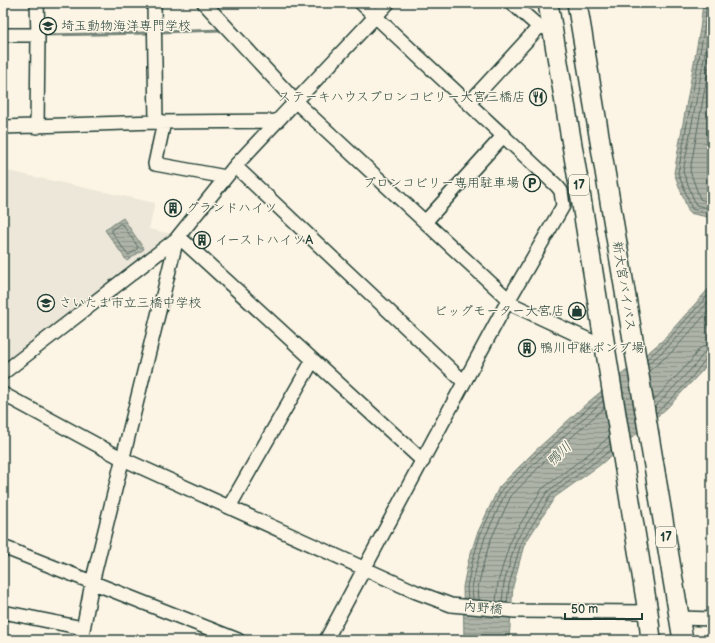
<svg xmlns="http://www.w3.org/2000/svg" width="715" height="643" viewBox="0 0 715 643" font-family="'Balsamiq Sans','Klee One',sans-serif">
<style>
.built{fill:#ece7d8}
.water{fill:url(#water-rules);stroke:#758479}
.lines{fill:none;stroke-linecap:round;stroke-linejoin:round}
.shore{stroke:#586c62;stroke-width:1}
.stream{stroke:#758479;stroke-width:3}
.minor-casing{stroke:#1f3d34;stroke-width:16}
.highway-casing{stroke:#1f3d34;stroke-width:22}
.minor{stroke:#fcf5e5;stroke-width:13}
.highway{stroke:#fcf5e5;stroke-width:19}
.labels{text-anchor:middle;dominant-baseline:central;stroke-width:3;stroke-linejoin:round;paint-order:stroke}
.shield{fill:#fcf5e5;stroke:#617469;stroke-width:1}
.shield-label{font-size:12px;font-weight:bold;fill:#1f3d34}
.poi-label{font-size:13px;fill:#1f3d34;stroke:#fcf5e5;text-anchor:start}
.street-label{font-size:13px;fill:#1f3d34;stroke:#fcf5e5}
.water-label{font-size:14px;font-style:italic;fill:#435a51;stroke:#fcf5e5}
</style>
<defs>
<pattern id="water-rules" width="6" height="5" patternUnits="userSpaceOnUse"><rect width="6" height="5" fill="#aeb3a7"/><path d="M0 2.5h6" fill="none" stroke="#8d9389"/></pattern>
</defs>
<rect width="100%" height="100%" fill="#fcf5e5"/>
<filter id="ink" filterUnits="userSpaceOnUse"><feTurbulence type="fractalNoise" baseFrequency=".025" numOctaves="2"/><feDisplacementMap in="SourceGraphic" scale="8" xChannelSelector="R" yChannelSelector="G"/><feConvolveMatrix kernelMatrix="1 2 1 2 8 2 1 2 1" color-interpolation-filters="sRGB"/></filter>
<g filter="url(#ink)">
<path class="built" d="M 3,170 L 155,203 L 149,229 L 176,235 L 3,370 Z"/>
<path class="water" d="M 703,3 L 712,3 L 712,218 L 689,213 L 674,173 L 700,29 Z
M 123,218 L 144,249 L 127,261 L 105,230 Z
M 712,285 L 712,357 L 702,371 L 667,408 L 600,465 L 555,497 L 524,545 L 513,586 L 509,640 L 464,640 L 463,587 L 468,562 L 477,534 L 499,487 L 535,451 L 586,404 L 662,341 Z"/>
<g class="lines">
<path class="shore" d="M 707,3 L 704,30 L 678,173 L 692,209 L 712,214
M 712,6 L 709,31 L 683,172 L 696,205 L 712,209
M 712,49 L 690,171 L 700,199 L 712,203
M 120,224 L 123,225 L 138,247 L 137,249 L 129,255 L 127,254 L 112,232 L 112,230 Z
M 647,359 L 665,343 L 712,291
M 648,364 L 668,347 L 712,298
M 649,371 L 673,351 L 712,307
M 654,400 L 690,362 L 699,349 L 704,346 L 712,344
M 655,407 L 695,365 L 704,353 L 708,351 L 712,350
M 656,413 C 671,400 687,384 699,368 C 703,363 706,356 712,355
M 468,599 L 467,587 L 472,563 L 480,535 L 502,489 L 538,453 L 602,396
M 473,599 L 472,588 L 477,564 L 485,537 L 506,492 L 541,457 L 603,401
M 479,600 L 478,588 L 483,565 L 491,539 L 511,496 L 545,461 L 604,408
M 496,602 L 498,582 L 511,539 L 542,489 L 590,453 L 609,437
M 502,602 L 504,583 L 516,541 L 547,492 L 610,444
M 507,603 L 509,585 L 521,543 L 551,495 L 611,450"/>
<path class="stream" d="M 159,32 L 222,30
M 43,35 L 150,33"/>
<g class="minor-casing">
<path id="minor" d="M 37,3 L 38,35 L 37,127
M 154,3 L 156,122
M 204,3 L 296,102 L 509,300
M 512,3 L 539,27 L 547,28
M 3,35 L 38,35
M 469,103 L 539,27
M 164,122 L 155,164 L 226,177
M 3,127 L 156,122 L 277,121
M 235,166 L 464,382
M 425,222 L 504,135
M 507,302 L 606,348
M 3,373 L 179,237 L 423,461
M 3,394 L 123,459 L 416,592 L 451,605 L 515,611 L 648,612
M 229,507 L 313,360
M 3,547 L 238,640
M 3,612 L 83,628
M 680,618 L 712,619
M 81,640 L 92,583 L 177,238 L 235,166 L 388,3
M 326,640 L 504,308 L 563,206 L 561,191 L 557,186 L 361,3"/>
</g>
<g class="highway-casing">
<path id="highway" d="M 548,3 L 579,186 L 648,612 L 651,640
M 577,3 L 683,640"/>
</g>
<use href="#minor" class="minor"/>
<use href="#highway" class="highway"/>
</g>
</g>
<defs>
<g id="university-ring" transform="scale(0.9)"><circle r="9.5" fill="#fcf5e5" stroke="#1f3d34" stroke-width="1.5"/><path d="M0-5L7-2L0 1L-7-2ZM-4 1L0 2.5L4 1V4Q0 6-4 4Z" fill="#1f3d34"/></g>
<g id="restaurant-ring" transform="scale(0.9)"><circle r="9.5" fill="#fcf5e5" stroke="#1f3d34" stroke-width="1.5"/><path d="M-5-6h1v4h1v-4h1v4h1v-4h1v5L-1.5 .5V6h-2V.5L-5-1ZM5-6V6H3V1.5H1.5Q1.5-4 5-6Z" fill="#1f3d34"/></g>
<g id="parking-ring" transform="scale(0.9)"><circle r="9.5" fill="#fcf5e5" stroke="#1f3d34" stroke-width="1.5"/><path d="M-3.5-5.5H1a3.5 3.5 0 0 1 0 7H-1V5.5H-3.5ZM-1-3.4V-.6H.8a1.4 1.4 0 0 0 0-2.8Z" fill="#1f3d34"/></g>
<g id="building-ring" transform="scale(0.9)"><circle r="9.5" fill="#fcf5e5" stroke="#1f3d34" stroke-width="1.5"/><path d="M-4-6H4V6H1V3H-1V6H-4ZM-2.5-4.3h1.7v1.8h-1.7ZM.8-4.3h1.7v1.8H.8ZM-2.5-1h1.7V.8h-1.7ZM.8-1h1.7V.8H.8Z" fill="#1f3d34"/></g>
<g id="school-ring" transform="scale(0.9)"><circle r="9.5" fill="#fcf5e5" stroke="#1f3d34" stroke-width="1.5"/><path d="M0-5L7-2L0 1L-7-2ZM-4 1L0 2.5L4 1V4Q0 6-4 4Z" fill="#1f3d34"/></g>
<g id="shop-ring" transform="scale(0.9)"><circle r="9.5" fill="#fcf5e5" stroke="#1f3d34" stroke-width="1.5"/><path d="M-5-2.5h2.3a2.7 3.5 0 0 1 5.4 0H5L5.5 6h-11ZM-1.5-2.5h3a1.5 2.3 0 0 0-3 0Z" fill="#1f3d34"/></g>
</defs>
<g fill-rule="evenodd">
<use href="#university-ring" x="48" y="26"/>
<use href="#restaurant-ring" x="538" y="97"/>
<use href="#parking-ring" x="532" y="183"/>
<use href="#building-ring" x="173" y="208"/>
<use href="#building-ring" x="202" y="240"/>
<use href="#school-ring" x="46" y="303"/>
<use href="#shop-ring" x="577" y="311"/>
<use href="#building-ring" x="527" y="348"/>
</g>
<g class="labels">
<g class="shield">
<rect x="569" y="175" width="20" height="20" rx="3"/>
<rect x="656" y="527" width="20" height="20" rx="3"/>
</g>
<g class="shield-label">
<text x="579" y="185">17</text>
<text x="666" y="537">17</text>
</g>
<g class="poi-label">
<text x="61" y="26">埼玉動物海洋専門学校</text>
<text x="525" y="97" text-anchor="end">ステーキハウスブロンコビリー大宮三橋店</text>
<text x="519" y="183" text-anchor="end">ブロンコビリー専用駐車場</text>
<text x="186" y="208">グランドハイツ</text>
<text x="215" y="240">イーストハイツA</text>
<text x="59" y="303">さいたま市立三橋中学校</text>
<text x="564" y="311" text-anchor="end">ビッグモーター大宮店</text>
<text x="540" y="348">鴨川中継ポンプ場</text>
</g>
<g class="street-label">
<text transform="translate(624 286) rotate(81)">新大宮バイパス</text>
<text transform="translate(483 608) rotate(5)">内野橋</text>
</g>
<g class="water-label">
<text transform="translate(559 454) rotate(-44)">鴨川</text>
</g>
</g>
<rect width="715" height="643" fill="none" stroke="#fcf5e5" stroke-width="16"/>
<rect x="8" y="8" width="699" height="627" fill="none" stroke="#1f3d34" stroke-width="1.5" filter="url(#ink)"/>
<path d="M565 613v6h77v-6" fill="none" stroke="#1f3d34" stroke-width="2"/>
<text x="571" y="613" font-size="12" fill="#1f3d34" stroke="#fcf5e5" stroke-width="3" paint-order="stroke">50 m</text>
</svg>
